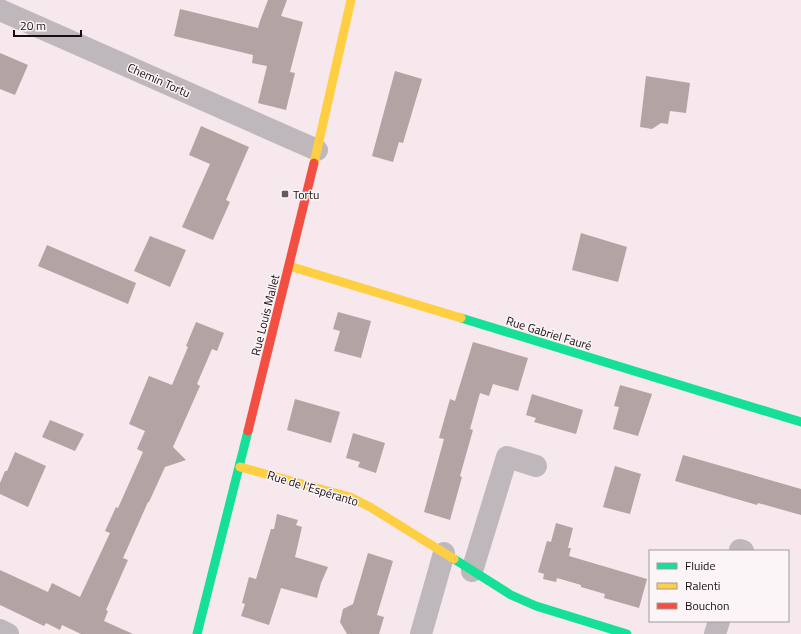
<svg xmlns="http://www.w3.org/2000/svg" width="801" height="634" viewBox="0 0 801 634" font-family="'Titillium Web',sans-serif">
<style>
.building{fill:#b3a3a3}
.lines{fill:none;stroke-linecap:round;stroke-linejoin:round}
.street{stroke:#beb8bd;stroke-width:22}
.fast{stroke:#16e098;stroke-width:9}
.slow{stroke:#ffcf43;stroke-width:9}
.jam{stroke:#f24e42;stroke-width:9}
.poi-dot{fill:#665a5e;stroke:#fcf5f7;stroke-width:1.5}
.labels{text-anchor:middle;dominant-baseline:central;stroke-width:3;stroke-linejoin:round;paint-order:stroke}
.street-label{font-size:12px;fill:#180e11;stroke:#fcf5f7}
.poi-label{font-size:12px;fill:#180e11;stroke:#fcf5f7;text-anchor:start}
</style>
<rect width="100%" height="100%" fill="#f6e8ec"/>
<path class="building" d="M 268,0 L 287,0 L 281,16 L 303,22 L 290,72 L 295,73 L 286,110 L 258,103 L 267,66 L 252,63 L 253,55 L 174,36 L 180,9 L 258,28 L 260,21 Z
M 0,53 L 28,65 L 15,95 L 0,89 Z
M 395,71 L 422,79 L 403,143 L 399,142 L 393,162 L 372,156 Z
M 646,76 L 690,83 L 686,113 L 670,111 L 668,124 L 661,123 L 652,129 L 640,127 Z
M 201,126 L 249,147 L 226,200 L 230,202 L 213,240 L 182,227 L 210,164 L 189,155 Z
M 581,233 L 627,247 L 618,282 L 572,270 Z
M 150,236 L 186,250 L 170,287 L 134,271 Z
M 47,245 L 136,283 L 128,304 L 38,266 Z
M 338,312 L 371,321 L 361,358 L 334,351 L 340,331 L 333,329 Z
M 196,322 L 224,333 L 217,351 L 212,349 L 197,384 L 200,386 L 173,447 L 186,460 L 165,467 L 149,502 L 148,502 L 123,558 L 128,560 L 106,610 L 108,611 L 104,621 L 133,634 L 81,634 L 62,625 L 60,630 L 46,623 L 44,626 L 0,605 L 0,570 L 48,592 L 52,583 L 80,597 L 110,533 L 105,531 L 116,507 L 118,508 L 143,452 L 137,449 L 145,431 L 129,424 L 149,376 L 172,385 L 188,347 L 186,346 Z
M 473,342 L 528,358 L 518,391 L 493,384 L 489,396 L 480,393 L 470,429 L 473,430 L 460,476 L 462,477 L 450,520 L 424,512 L 444,439 L 439,438 L 450,399 L 455,401 Z
M 620,385 L 652,394 L 638,436 L 613,429 L 619,407 L 614,406 Z
M 532,394 L 583,410 L 576,434 L 534,422 L 536,418 L 526,415 Z
M 295,399 L 340,412 L 331,443 L 287,430 Z
M 50,420 L 84,434 L 75,451 L 42,437 Z
M 353,433 L 385,443 L 376,473 L 358,467 L 360,462 L 346,458 Z
M 15,452 L 46,466 L 28,507 L 0,494 L 0,483 L 5,471 L 7,471 Z
M 683,455 L 801,489 L 801,515 L 758,503 L 757,505 L 675,481 Z
M 615,466 L 641,474 L 630,514 L 603,507 Z
M 277,514 L 298,520 L 296,525 L 302,527 L 295,557 L 328,567 L 321,583 L 317,598 L 281,588 L 269,625 L 241,616 L 245,604 L 242,603 L 249,577 L 256,579 L 271,529 L 274,529 Z
M 556,523 L 573,528 L 568,548 L 571,548 L 569,556 L 647,579 L 639,608 L 604,598 L 605,594 L 581,587 L 581,585 L 557,578 L 556,582 L 543,579 L 544,574 L 538,572 L 547,541 L 551,542 Z
M 368,553 L 393,561 L 377,615 L 384,617 L 379,634 L 347,634 L 340,622 L 343,609 L 353,604 Z"/>
<g class="lines">
<path class="street" d="M 0,10 L 317,150
M 740,551 L 740,550 L 743,551
M 472,571 L 507,457 L 536,466
M 0,630 L 8,634
M 421,634 L 444,553
M 715,634 L 719,621"/>
<path class="fast" d="M 461,318 L 801,422
M 454,559 L 511,595 L 536,606 L 627,634
M 197,634 L 248,431"/>
<path class="slow" d="M 314,163 L 351,0
M 289,266 L 461,318
M 240,467 L 350,497 L 370,507 L 454,559"/>
<path class="jam" d="M 248,431 L 314,163"/>
</g>
<rect class="poi-dot" x="281" y="190" width="8" height="8" rx="2"/>
<g class="labels">
<g class="street-label">
<text transform="translate(159 80) rotate(24)">Chemin Tortu</text>
<text transform="translate(265 315) rotate(-76)">Rue Louis Mallet</text>
<text transform="translate(549 333) rotate(17)">Rue Gabriel Fauré</text>
<text transform="translate(313 488) rotate(17)">Rue de l'Espéranto</text>
</g>
<g class="poi-label">
<text x="293" y="194">Tortu</text>
</g>
</g>
<rect x="649" y="550" width="140" height="72" fill="#fcf5f7" stroke="#a1999b"/>
<rect x="657" y="563" width="20" height="6" fill="#16e098" stroke="#a1999b"/>
<text x="685" y="570" font-size="12" fill="#180e11">Fluide</text>
<rect x="657" y="583" width="20" height="6" fill="#ffcf43" stroke="#a1999b"/>
<text x="685" y="590" font-size="12" fill="#180e11">Ralenti</text>
<rect x="657" y="603" width="20" height="6" fill="#f24e42" stroke="#a1999b"/>
<text x="685" y="610" font-size="12" fill="#180e11">Bouchon</text>
<path d="M14 30v6h67v-6" fill="none" stroke="#180e11" stroke-width="2"/>
<text x="20" y="30" font-size="12" fill="#180e11" stroke="#fcf5f7" stroke-width="3" paint-order="stroke">20 m</text>
</svg>
